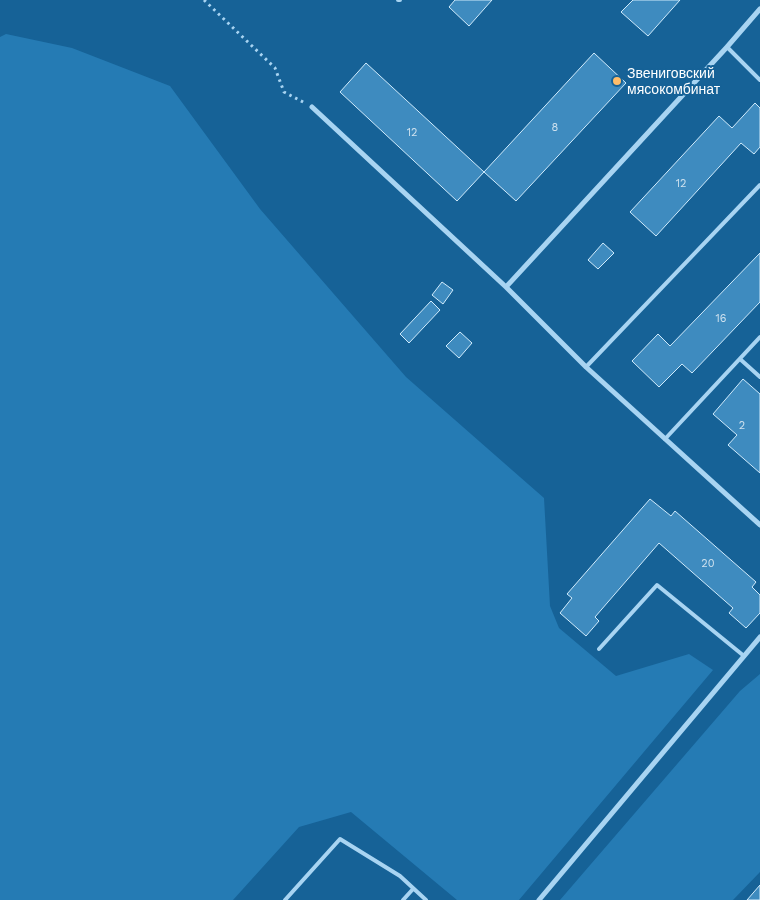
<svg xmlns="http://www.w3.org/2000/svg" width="760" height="900" viewBox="0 0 760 900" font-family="'Work Sans',sans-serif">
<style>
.green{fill:#257bb4}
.building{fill:#3e8bbf;stroke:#d0ebfc}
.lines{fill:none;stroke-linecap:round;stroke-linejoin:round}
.path{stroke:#a8d4f2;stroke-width:3;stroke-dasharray:2.5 4;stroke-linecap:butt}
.service{stroke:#a8d4f2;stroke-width:4}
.minor{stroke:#a8d4f2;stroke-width:5}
.poi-dot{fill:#ffbd69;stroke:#166297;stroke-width:2}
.labels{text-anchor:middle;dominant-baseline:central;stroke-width:4;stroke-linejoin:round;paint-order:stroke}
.number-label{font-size:11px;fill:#cfe2ef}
.poi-label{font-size:14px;fill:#fff;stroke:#166297;text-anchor:start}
</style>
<rect width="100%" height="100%" fill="#166297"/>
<path class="green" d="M 6,34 L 72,48 L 170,86 L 260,209 L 406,377 L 544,498 L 550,606 L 559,628 L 616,676 L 689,654 L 713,670 L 519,900 L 457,900 L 351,812 L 299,827 L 233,900 L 0,900 L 0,37 Z
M 760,674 L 760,872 L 733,900 L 560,900 L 740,691 Z"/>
<path class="building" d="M 455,0 L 492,0 L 469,26 L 449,7 Z
M 633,0 L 680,0 L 648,36 L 621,12 Z
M 594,53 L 626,83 L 516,201 L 484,172 Z
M 366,63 L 484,172 L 457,201 L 340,92 Z
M 755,103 L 760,108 L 760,147 L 754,154 L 741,143 L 656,236 L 630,212 L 719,116 L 732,128 Z
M 603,243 L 614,253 L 598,269 L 588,260 Z
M 760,253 L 760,302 L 692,373 L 682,364 L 659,387 L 632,361 L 658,334 L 670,346 Z
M 442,282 L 453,290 L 443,304 L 432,295 Z
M 431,301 L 440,310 L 409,343 L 400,334 Z
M 460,332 L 472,343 L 459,358 L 446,346 Z
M 743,379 L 760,394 L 760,473 L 728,445 L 737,435 L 713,414 Z
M 650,499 L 671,516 L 675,511 L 756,582 L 752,587 L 760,595 L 760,613 L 746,628 L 729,613 L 733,608 L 659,543 L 595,617 L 599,621 L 586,636 L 560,613 L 572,598 L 567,594 Z
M 760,885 L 760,900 L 747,900 Z"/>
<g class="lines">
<path class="path" d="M 204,0 L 275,68 L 284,92 L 305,103"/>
<path class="service" d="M 398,0 L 400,0
M 727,47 L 760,80
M 740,359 L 760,377
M 586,367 L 760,185
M 665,439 L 760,337
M 599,649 L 657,585 L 744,656
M 285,900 L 340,839 L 400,876 L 426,900
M 403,900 L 413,889"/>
<path class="minor" d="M 760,9 L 727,47 L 506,287 L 586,367 L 760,525
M 312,107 L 506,287
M 539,900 L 760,637"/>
</g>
<circle class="poi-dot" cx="617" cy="81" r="5"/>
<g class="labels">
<g class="number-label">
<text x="555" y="127">8</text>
<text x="412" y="132">12</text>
<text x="681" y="183">12</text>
<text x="721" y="318">16</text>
<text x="742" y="425">2</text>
<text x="708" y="563">20</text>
</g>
<g class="poi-label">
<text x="627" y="73">Звениговский<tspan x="627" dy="16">мясокомбинат</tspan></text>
</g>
</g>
</svg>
